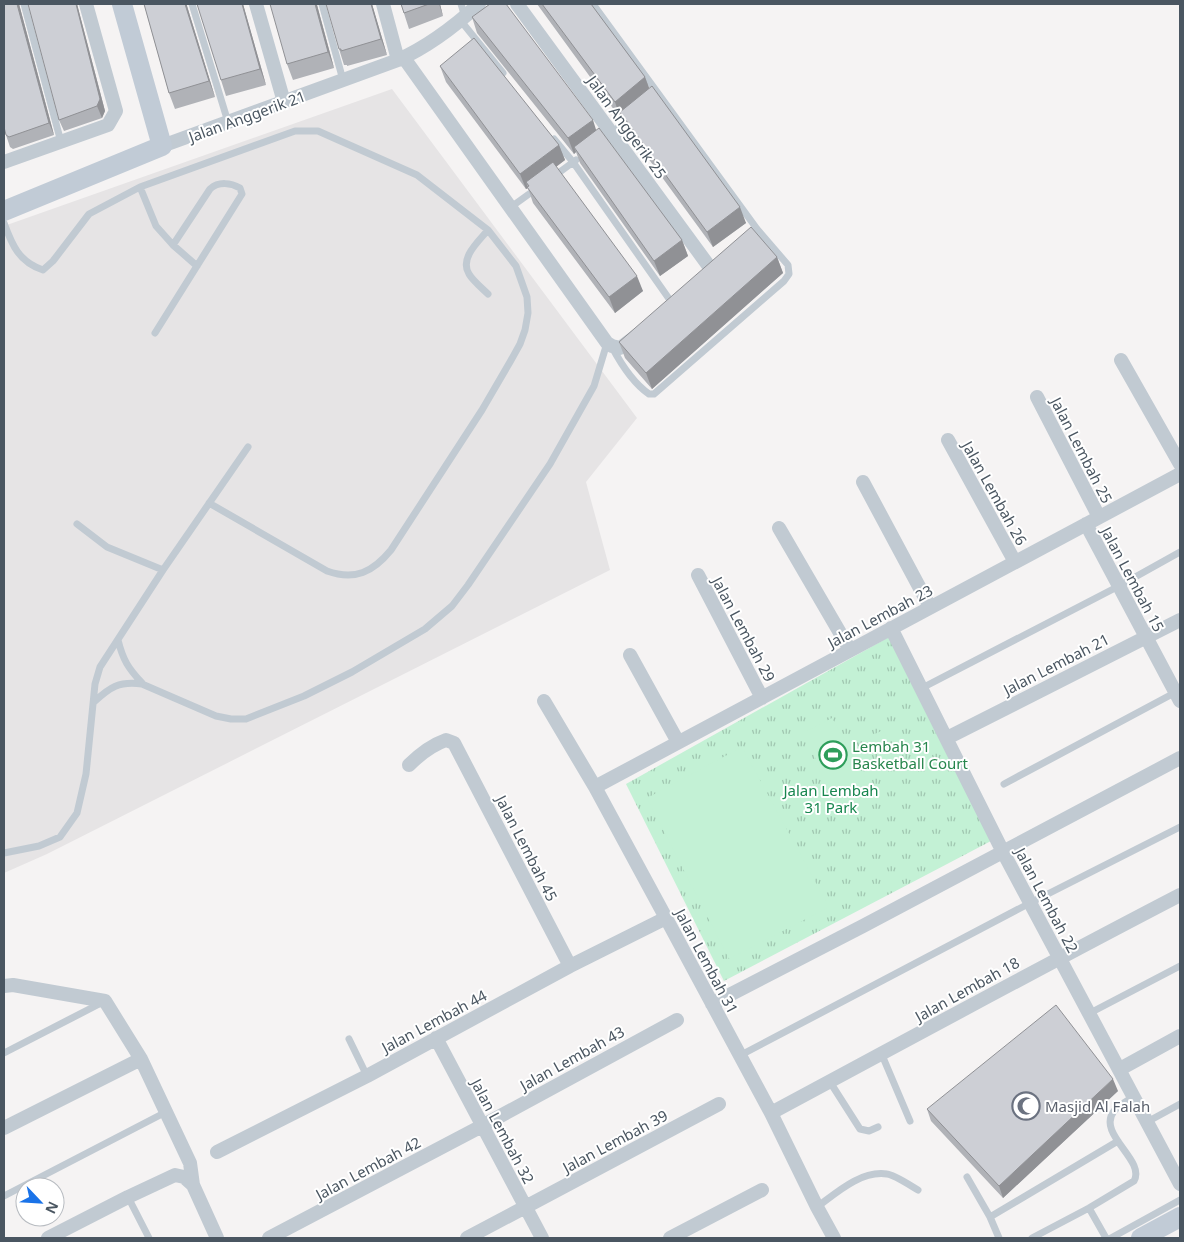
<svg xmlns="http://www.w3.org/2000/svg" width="1184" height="1242" viewBox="0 0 1184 1242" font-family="'Noto Sans',sans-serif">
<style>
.education{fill:#e6e4e5}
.grass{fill:url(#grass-tufts)}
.pitch{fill:#c3f1d5}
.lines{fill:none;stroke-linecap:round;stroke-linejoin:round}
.lane{stroke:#c1cad2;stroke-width:7}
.street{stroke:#c1cad2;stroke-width:14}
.secondary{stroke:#c1cbd6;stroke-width:20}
.wall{fill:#b0b2b7}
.shaded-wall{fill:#909195}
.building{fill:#cdcfd5;stroke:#909195}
.labels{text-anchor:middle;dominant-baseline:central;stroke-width:4;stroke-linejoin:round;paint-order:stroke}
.street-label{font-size:15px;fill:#4a5661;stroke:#fff}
.leisure-label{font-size:15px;fill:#27864d;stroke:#fff;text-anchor:start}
.park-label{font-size:15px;fill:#17864f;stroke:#fff}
.worship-label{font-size:15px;fill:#5b616d;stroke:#fff;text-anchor:start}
</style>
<defs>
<pattern id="grass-tufts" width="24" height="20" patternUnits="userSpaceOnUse" patternTransform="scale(1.25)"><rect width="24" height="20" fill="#c3f1d5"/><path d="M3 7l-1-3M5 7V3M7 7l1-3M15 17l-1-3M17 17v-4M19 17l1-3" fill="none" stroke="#a0c6b0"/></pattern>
</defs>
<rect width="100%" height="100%" fill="#f5f3f3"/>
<path class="education" d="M 392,89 L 637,418 L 586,482 L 610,570 L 47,854 L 4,873 L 4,226 Z"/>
<path class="grass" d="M 889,637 L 991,841 L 724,981 L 626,784 Z"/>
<path class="pitch" d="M 832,718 L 865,777 L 833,793 L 803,733 Z
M 883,730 L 895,755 L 881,762 L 869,737 Z
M 742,747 L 829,907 L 729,959 L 647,798 Z"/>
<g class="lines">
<path class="lane" d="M 24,4 L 61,142
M 192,4 L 228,122
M 322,4 L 343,80
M 461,4 L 465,17
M 593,4 L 757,229 L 788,265 L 789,274 L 784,281 L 654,394 L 649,394 C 633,383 621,364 612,347
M 461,21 L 503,73
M 611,134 L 631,116
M 554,139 L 573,162 L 672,303
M 553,177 L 576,160
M 140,187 L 295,131 L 318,131 L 417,175 L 488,230 L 516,266 L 527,297 L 528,313 L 525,330 L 520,344 L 510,362 L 482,410 L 391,550 C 373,572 355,581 327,571 L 209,503
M 511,207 L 536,189
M 4,223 C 12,245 19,262 43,270 L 53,261 L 89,214 L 140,187 L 156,226 L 173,245 L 197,266
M 488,294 C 482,288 473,281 469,274 C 459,258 479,241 488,230
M 155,333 L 242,194 L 240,188 C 231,183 219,181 210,189 L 173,245
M 77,524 L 107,547 L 163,570
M 118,640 C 123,660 128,668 142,683
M 922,688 L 1119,586 L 1180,552
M 94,702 C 110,687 119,681 142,684 L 216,716 L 231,719 L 246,719 L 304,696 L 352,672 L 425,629 L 452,606 L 468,585 L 550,464 L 594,386 L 607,343
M 1004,784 L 1178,691
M 4,853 L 39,846 L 60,837 L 77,813 L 86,774 L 95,684 L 100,667 L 163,570 L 248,447
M 1090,1013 L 1180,966
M 349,1039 L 367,1076
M 4,1053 L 103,1002
M 882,1055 L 910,1121
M 739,1056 L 1030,903 L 1180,827
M 830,1082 L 860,1129 L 869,1131 L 878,1127
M 1147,1122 L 1180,1104
M 967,1177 L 990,1217 L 999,1238
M 4,1196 L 166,1112
M 128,1197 L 149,1238
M 817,1207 C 836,1193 861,1170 887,1174 C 895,1175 911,1186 918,1190
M 1089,1208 L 1106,1238
M 990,1217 L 1118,1141
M 1032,1238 L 1089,1208 L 1134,1181 C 1146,1160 1096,1134 1114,1111 C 1119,1105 1127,1101 1133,1097
M 1111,1238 L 1180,1200"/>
<path class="street" d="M 256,4 L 284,102
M 383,4 L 398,60
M 517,4 L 711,269
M 404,58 L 607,343 L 612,346 L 620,348 L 636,336
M 162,146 L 398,60 C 429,46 455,26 479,4
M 4,162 L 108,125 L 116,111 L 86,4
M 1121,360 L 1180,464
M 1037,397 L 1099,517
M 948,440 L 1015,562
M 863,482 L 930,607
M 1086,524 L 1180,701
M 779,528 L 850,650
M 698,575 L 762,698
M 891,628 L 1003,852 L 1180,1184
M 630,655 L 678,742
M 544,701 L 595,787 L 666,918 L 771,1113 L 817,1207 L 834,1238
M 947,738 L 1180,620
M 409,765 C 420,754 432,745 446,740 L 454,743 L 570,966
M 595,787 L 1180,474
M 4,986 L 13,985 L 105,1001 L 141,1059 L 190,1163 L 193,1185 L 217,1238
M 712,1004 L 863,926 L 1180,758
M 436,1038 L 542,1238
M 1120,1069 L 1180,1036
M 771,1113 C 907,1040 1043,966 1180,895
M 4,1128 L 141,1059
M 217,1152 L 367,1076 L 570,966 L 666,918
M 48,1238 L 128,1197 L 175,1175 L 184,1177 L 193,1185
M 269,1238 L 482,1126 L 677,1020
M 467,1238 L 719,1104
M 670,1238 L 762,1190"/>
<path class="secondary" d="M 4,211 L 162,146 L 122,4
M 1141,1238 L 1180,1217"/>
</g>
<path class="wall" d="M 4,4 L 19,4 L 54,135 L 13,149 L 10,147 L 6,135 Z
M 28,4 L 77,4 L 105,111 L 102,118 L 64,131 L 59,120 Z
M 144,4 L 187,4 L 187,6 L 215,97 L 175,109 L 169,93 Z
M 243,4 L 266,85 L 226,96 L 221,80 Z
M 372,4 L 387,55 L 347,66 L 347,65 L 344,65 L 339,49 Z
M 401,4 L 440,4 L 443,16 L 409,29 Z
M 537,4 L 591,4 L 645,77 L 649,88 L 746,223 L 713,247 L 626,128 L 622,117 L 620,118 Z
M 317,5 L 334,68 L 293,80 L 287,64 Z
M 472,17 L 596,130 L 682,240 L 688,256 L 660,276 L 580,163 L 576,152 L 574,154 L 477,33 Z
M 440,66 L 559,145 L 565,160 L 556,167 L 643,291 L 615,313 L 533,203 L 528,188 L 526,189 L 446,82 Z
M 777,257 L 783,273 L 652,389 L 625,358 L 619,342 Z
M 1118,1091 L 1003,1198 L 931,1121 L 927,1109 Z"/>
<path class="shaded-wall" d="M 17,4 L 19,4 L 54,135 L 49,123 Z
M 76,4 L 77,4 L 105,111 L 102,118 L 97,106 Z
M 185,4 L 187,4 L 187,6 L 215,97 L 209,81 Z
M 242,4 L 243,4 L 266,85 L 260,69 Z
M 315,4 L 317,4 L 317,5 L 334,68 L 328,52 Z
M 371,4 L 372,4 L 387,55 L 381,39 Z
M 439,4 L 440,4 L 443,16 Z
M 645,77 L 651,93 L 620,112 L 622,117 L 620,118 L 615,102 Z
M 593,120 L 598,136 L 574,147 L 576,152 L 574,154 L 568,138 Z
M 559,145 L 565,160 L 529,187 L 526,182 L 528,188 L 526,189 L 520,174 Z
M 740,207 L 746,223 L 713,247 L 707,232 Z
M 682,240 L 688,256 L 660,276 L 654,261 Z
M 777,257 L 783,273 L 652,389 L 646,373 Z
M 637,276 L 643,291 L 615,313 L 609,297 Z
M 1113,1079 L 1118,1091 L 1003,1198 L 999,1186 Z"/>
<path class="building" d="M 4,4 L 17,4 L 49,123 L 9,137 L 6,135 L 4,127 Z
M 28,4 L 76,4 L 100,99 L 97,106 L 59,120 Z
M 144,4 L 185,4 L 209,81 L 169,93 Z
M 197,4 L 242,4 L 260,69 L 221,80 Z
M 270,4 L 315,4 L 328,52 L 287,64 Z
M 326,4 L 371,4 L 381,39 L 341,51 L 341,49 L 339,49 Z
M 401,4 L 429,4 L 404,13 Z
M 490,4 L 506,4 L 593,120 L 568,138 L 472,17 Z
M 542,4 L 591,4 L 645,77 L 615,102 Z
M 474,38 L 559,145 L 520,174 L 440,66 Z
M 652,86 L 740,207 L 707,232 L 620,112 Z
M 599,128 L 682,240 L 654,261 L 574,147 Z
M 553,162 L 637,276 L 609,297 L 527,187 L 529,186 L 526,182 Z
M 751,227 L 777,257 L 646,373 L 619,342 Z
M 1056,1005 L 1113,1079 L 999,1186 L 927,1109 Z"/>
<defs>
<g id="stadium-ring" transform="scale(1.4375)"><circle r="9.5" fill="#fff" stroke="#2e9e5b" stroke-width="1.5"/><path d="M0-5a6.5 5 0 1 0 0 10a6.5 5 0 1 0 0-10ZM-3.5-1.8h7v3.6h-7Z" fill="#2e9e5b"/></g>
<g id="mosque-ring" transform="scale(1.4375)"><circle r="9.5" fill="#fff" stroke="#6b7280" stroke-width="1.5"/><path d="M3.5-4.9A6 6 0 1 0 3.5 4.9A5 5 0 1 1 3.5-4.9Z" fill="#6b7280"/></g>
</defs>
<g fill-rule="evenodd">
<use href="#stadium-ring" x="833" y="755"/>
<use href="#mosque-ring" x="1026" y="1106"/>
</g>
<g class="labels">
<g class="street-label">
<text transform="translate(247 116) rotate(-20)">Jalan Anggerik 21</text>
<text transform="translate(627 127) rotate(54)">Jalan Anggerik 25</text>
<text transform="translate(1082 450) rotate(63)">Jalan Lembah 25</text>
<text transform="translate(995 493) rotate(61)">Jalan Lembah 26</text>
<text transform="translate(1133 579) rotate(62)">Jalan Lembah 15</text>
<text transform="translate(880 616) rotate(-28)">Jalan Lembah 23</text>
<text transform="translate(744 629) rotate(62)">Jalan Lembah 29</text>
<text transform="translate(1056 664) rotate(-27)">Jalan Lembah 21</text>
<text transform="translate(527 848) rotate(63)">Jalan Lembah 45</text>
<text transform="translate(1047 900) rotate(62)">Jalan Lembah 22</text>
<text transform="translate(707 961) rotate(62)">Jalan Lembah 31</text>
<text transform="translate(967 989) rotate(-29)">Jalan Lembah 18</text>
<text transform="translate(434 1021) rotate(-28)">Jalan Lembah 44</text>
<text transform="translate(572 1058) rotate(-29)">Jalan Lembah 43</text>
<text transform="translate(503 1131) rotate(62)">Jalan Lembah 32</text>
<text transform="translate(615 1141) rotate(-28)">Jalan Lembah 39</text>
<text transform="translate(368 1168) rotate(-28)">Jalan Lembah 42</text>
</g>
<g class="leisure-label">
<text x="852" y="746">Lembah 31<tspan x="852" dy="17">Basketball Court</tspan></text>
</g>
<g class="park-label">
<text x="831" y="790">Jalan Lembah<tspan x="831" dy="17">31 Park</tspan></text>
</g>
<g class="worship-label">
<text x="1045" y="1106">Masjid Al Falah</text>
</g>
</g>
<rect width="1184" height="1242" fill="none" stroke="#4a5661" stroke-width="10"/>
<g transform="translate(40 1202) rotate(115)"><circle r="24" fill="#ffffff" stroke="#b7bbc0"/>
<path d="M0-4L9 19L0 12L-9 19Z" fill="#1a73e8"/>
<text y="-8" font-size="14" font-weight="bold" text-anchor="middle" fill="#4a5661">N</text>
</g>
</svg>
